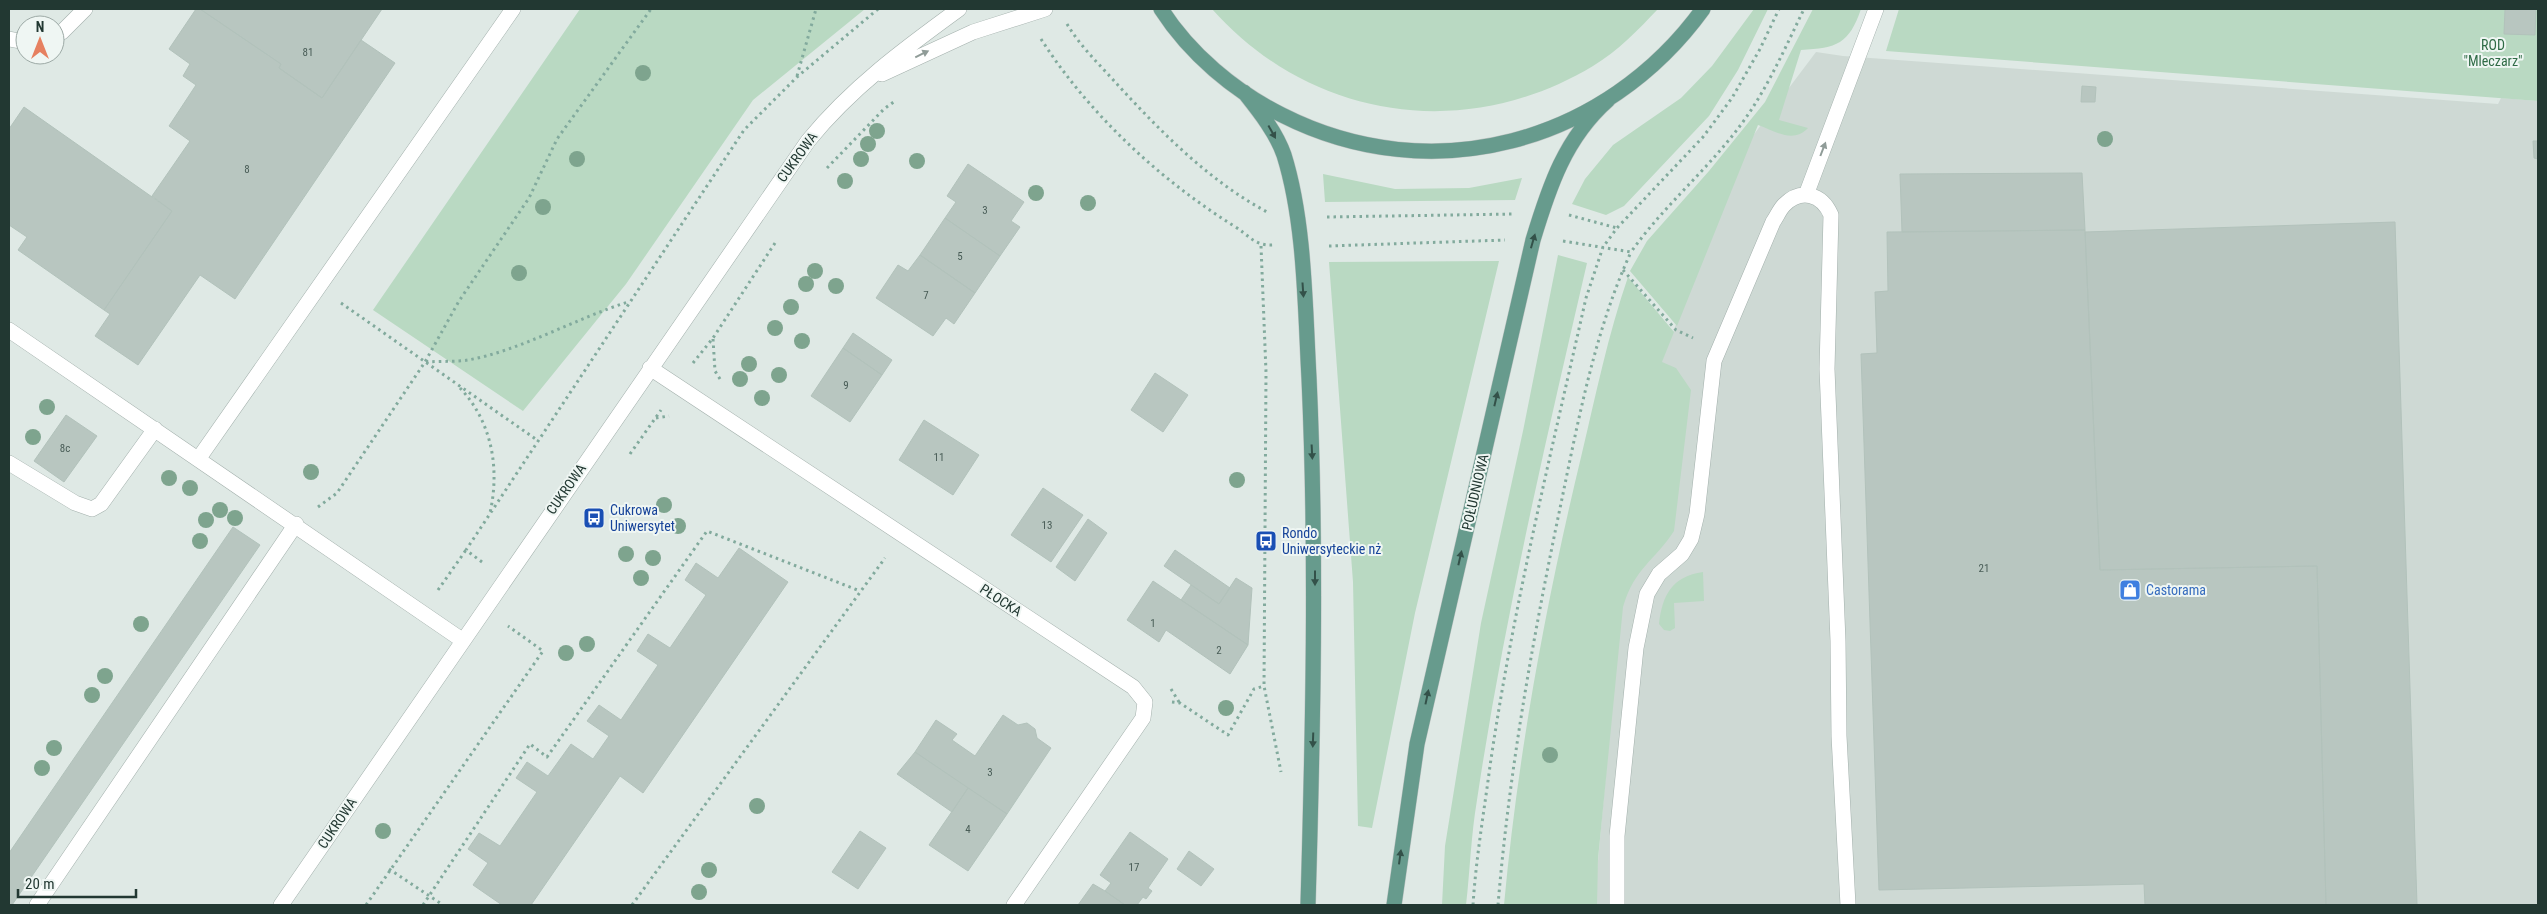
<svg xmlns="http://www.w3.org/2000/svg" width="2547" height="914" viewBox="0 0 2547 914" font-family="'Roboto Condensed',sans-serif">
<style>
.built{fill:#ced9d4}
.green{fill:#b9d9c2}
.building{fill:#b8c6c0;stroke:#b2c2bb}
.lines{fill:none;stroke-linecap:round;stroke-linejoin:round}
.minor-casing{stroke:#a3b0ac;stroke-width:16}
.major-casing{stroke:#bdc3c2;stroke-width:16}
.path{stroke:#82aa9d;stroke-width:3;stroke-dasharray:2.5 4;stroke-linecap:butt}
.minor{stroke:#fff;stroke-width:15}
.major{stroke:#679b8d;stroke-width:15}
.tree{fill:#7ea48e}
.oneway{fill:#909c98}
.oneway2{fill:#335149}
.labels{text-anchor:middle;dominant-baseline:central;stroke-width:4;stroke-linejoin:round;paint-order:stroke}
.number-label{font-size:11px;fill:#485c56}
.park-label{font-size:14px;fill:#2f6b46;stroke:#eff6f3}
.street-label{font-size:14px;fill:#223832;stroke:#eff6f3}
.transit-label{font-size:14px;fill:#164399;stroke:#eff6f3;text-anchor:start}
.shop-label{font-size:14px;fill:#366cbe;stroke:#eff6f3;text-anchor:start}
</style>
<rect width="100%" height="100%" fill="#dfe9e5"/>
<path class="built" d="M 1816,52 L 1843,56 L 2498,104 L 2501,98 L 2538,101 L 2538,905 L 1594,905 L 1627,542 L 1649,395 L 1743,149 Z"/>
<path class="green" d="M 580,9 L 865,9 L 753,100 L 626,284 L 523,411 L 373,310 Z
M 1212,9 L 1658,9 C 1638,30 1618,51 1593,66 C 1465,143 1311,120 1212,9 Z
M 1754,9 L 1768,9 L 1738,70 L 1709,116 L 1624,206 L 1606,215 L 1572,204 L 1585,179 L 1613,145 L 1681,98 L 1712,66 Z
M 1813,9 L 1861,9 C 1849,44 1837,48 1801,50 L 1779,120 L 1808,128 C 1793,144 1775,131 1758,125 L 1677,326 L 1630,271 L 1647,241 L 1709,171 L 1765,102 Z
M 1899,9 L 2538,9 L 2538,101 L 1886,51 Z
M 1323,174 L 1395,189 L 1469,188 L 1522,178 L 1515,200 L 1325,202 Z
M 1558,255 L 1587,263 C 1546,440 1504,619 1477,800 C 1471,835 1470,870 1466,905 L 1442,905 L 1445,846 L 1481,623 L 1523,431 Z
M 1499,261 L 1415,613 L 1372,828 L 1358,826 L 1353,582 L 1329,262 Z
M 1628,277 L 1674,332 L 1662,362 L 1676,368 L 1691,390 L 1674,531 C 1654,562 1635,567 1623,607 L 1598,859 L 1597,905 L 1504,905 C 1518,753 1546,602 1582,453 C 1596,394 1608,335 1628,277 Z
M 1703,572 L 1704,601 L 1674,603 L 1675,628 L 1670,631 L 1664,630 L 1659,624 C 1662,596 1672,576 1703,572 Z"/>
<path class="building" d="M 196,9 L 200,9 L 281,64 L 279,68 L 322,98 L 361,40 L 395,63 L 235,299 L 200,275 L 138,365 L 95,336 L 110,314 L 104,310 L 172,211 L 152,196 L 190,141 L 169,126 L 196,85 L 183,76 L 190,64 L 169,49 Z
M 200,9 L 382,9 L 322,98 L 279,68 L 281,64 Z
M 2505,9 L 2536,9 L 2535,35 L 2504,34 Z
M 2082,86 L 2096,87 L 2095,102 L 2081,102 Z
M 24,107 L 172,211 L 104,310 L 18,250 L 27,237 L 9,225 L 9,129 Z
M 2533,141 L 2538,141 L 2538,159 L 2534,158 Z
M 968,164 L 1024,202 L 1011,221 L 1020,227 L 1000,256 L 945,218 L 956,202 L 947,196 Z
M 2082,173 L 2085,230 L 1902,232 L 1900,174 Z
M 945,218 L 1000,256 L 975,293 L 920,255 Z
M 2395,222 L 2417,905 L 2326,905 L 2317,566 L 2100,570 L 2085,232 Z
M 2085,230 L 2100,570 L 2317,566 L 2326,905 L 2145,905 L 2144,884 L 1879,890 L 1861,354 L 1877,353 L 1875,292 L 1888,291 L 1887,232 Z
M 920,255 L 975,293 L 954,324 L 946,318 L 933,336 L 876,298 L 898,265 L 908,271 Z
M 853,333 L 892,360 L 882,375 L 843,348 Z
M 843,348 L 882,375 L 850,422 L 811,396 Z
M 1155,373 L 1188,395 L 1163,432 L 1131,410 Z
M 66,415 L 97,436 L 64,482 L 34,461 Z
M 924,420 L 979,455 L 953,495 L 899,460 Z
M 1043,488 L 1083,515 L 1051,562 L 1011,535 Z
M 1088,519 L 1107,533 L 1075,581 L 1056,567 Z
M 233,527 L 260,545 L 12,905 L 9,905 L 9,853 Z
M 739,548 L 788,582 L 643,793 L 620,776 L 531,905 L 502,905 L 473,885 L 488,863 L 468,849 L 479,833 L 500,846 L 537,792 L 516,778 L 527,762 L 548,776 L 571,744 L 593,759 L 609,736 L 587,721 L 599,705 L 621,720 L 658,665 L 637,651 L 648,634 L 670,648 L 706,595 L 685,580 L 696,563 L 718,578 Z
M 1175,550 L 1230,588 L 1219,604 L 1164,566 Z
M 1236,578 L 1252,588 L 1248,645 L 1181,600 L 1191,585 L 1219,604 Z
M 1153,581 L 1248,645 L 1230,674 L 1166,630 L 1159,642 L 1127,620 Z
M 1003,715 L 1018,725 L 1027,723 L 1035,729 L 1037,738 L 1051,748 L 1007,814 L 915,752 L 936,720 L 957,734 L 952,740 L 975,756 Z
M 915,752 L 968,788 L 952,812 L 897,774 Z
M 968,788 L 1007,814 L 968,871 L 929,845 Z
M 860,831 L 886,848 L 858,889 L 832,872 Z
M 1130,832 L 1168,859 L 1148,888 L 1152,891 L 1146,899 L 1143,897 L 1137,905 L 1125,905 L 1105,891 L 1111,883 L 1100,875 Z
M 1189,851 L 1214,869 L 1201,886 L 1177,869 Z
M 1093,884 L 1105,891 L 1125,905 L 1078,905 Z"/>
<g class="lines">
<g class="minor-casing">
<path id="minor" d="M 55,34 L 62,32 L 85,9
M 9,39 L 25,42
M 882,74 L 973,32 L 1045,9
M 1806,195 L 1876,9
M 9,330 L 462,640
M 650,368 L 1133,687 L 1145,702 L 1143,718 L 1014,905
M 199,458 L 513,9
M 9,463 L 75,503 L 92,509 L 101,504 L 155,429
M 37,905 L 296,524
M 281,905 L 808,141 C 851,88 904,49 959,9
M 1617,905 L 1617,836 L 1636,648 L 1647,594 L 1659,574 L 1682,554 L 1691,539 L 1697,514 L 1714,361 L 1773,222 C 1777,216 1780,209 1784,205 C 1801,188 1822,194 1831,215 L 1827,369 L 1838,641 L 1839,736 L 1848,905"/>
</g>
<g class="major-casing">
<path id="major" d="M 1161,9 C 1190,54 1234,91 1282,115 C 1432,191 1606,143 1703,9
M 1244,92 C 1259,111 1276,132 1284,155 C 1305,222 1305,307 1309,378 C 1317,554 1313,729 1308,905
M 1394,905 L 1417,744 L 1533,240 C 1549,187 1565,138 1608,100"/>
</g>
<path class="path" d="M 1067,24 C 1080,46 1099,64 1116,83 C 1161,132 1210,182 1269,213
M 1041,39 C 1089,114 1159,179 1234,226 C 1249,235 1254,246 1273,245
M 797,76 L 816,9
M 827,168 L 884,109 L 895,101
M 1569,215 L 1617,228
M 1327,217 L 1513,214
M 1563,241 L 1631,252 C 1665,204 1711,167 1745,119 C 1769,85 1786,46 1804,9
M 1261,246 L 1266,372 L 1264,686 L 1281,772
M 1329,246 L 1505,240
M 1623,270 L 1676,330 L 1693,338
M 341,303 L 537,440
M 713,339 L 715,371 L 720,379
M 426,362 C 439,361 455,362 468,360 C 519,351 577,318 628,302
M 693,363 L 713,338 L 775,243
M 460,388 C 492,422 500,468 490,513
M 656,418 L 669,416
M 630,454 L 661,410
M 318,507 L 337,493 L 425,362 L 459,301 L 529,198 L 557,139 L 651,9
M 482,562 L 466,550 L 744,130 L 797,77 L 878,9
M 438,590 L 466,550
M 1171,689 L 1179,702
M 1172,702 L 1180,703 L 1228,735 L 1254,689 L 1264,686
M 389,869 L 443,905
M 366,905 L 543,651 L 508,626
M 423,905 L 530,744 L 547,757 L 707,531 L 860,591
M 632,905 L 885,558
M 1473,905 C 1476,858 1484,812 1490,766 C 1513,608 1551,453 1586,298 L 1603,247 L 1617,228 L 1703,137 L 1732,98 L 1760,49 L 1779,9
M 1498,905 C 1509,773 1532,643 1559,513 C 1577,427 1594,332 1631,252"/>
<use href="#minor" class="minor"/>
<use href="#major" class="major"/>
</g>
<g class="tree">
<circle cx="643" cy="73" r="8"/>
<circle cx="877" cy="131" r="8"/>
<circle cx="2105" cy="139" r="8"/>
<circle cx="868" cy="144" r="8"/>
<circle cx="577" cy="159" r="8"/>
<circle cx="861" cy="159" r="8"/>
<circle cx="917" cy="161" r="8"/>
<circle cx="845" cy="181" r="8"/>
<circle cx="1036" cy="193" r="8"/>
<circle cx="1088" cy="203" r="8"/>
<circle cx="543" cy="207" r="8"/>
<circle cx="815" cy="271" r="8"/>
<circle cx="519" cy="273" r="8"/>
<circle cx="806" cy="284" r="8"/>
<circle cx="836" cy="286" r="8"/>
<circle cx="791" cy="307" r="8"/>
<circle cx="775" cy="328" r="8"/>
<circle cx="802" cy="341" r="8"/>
<circle cx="749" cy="364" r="8"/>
<circle cx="779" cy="375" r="8"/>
<circle cx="740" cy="379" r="8"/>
<circle cx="762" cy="398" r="8"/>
<circle cx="47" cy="407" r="8"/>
<circle cx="33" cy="437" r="8"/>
<circle cx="311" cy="472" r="8"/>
<circle cx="169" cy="478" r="8"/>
<circle cx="1237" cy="480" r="8"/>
<circle cx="190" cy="488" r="8"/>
<circle cx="664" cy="505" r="8"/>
<circle cx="220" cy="510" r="8"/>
<circle cx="235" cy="518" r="8"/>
<circle cx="206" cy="520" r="8"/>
<circle cx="678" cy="526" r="8"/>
<circle cx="200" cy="541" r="8"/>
<circle cx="626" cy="554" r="8"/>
<circle cx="653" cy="558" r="8"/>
<circle cx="641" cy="578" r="8"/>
<circle cx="141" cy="624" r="8"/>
<circle cx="587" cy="644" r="8"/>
<circle cx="566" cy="653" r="8"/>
<circle cx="105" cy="676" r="8"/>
<circle cx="92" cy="695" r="8"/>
<circle cx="1226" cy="708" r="8"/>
<circle cx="54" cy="748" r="8"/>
<circle cx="1550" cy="755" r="8"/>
<circle cx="42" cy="768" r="8"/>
<circle cx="757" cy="806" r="8"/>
<circle cx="383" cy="831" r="8"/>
<circle cx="709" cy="870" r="8"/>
<circle cx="699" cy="892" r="8"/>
</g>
<defs><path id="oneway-solid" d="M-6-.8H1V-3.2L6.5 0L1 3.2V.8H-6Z" transform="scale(1.25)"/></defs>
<g class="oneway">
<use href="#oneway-solid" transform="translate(922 54) rotate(-26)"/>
<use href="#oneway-solid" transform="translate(1823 149) rotate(-69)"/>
</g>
<g class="oneway2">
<use href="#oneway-solid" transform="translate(1272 132) rotate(61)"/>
<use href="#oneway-solid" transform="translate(1533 241) rotate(-74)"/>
<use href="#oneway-solid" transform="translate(1303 290) rotate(86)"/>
<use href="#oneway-solid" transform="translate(1496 399) rotate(-77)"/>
<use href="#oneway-solid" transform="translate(1312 452) rotate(87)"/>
<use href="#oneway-solid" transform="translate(1460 558) rotate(-77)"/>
<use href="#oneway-solid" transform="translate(1315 578) rotate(90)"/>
<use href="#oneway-solid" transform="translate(1427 697) rotate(-78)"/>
<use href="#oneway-solid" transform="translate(1313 740) rotate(92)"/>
<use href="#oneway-solid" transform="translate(1400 857) rotate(-82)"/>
</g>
<defs>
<g id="bus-square" transform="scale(1.125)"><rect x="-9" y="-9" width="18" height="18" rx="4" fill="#1a4fb4" stroke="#eff6f3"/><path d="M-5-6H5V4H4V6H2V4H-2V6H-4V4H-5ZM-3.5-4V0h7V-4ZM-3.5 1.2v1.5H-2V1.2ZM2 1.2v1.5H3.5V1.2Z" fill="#fff"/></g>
<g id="shop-square" transform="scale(1.125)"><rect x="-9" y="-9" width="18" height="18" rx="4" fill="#3f7fe0" stroke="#eff6f3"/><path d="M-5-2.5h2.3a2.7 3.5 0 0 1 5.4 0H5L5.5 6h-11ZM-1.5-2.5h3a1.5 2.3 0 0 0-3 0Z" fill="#fff"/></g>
</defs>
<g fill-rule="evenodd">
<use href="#bus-square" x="594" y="518"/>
<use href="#bus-square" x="1266" y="541"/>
<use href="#shop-square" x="2130" y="590"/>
</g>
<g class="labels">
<g class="number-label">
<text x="308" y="52">81</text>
<text x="247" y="169">8</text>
<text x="985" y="210">3</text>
<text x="960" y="256">5</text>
<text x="926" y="295">7</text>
<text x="846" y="385">9</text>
<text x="65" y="448">8c</text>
<text x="939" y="457">11</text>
<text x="1047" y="525">13</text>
<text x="1984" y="568">21</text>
<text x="1153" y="623">1</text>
<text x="1219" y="650">2</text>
<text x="990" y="772">3</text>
<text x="968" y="829">4</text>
<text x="1134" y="867">17</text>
</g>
<g class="park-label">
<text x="2493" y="45">ROD<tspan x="2493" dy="16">"Mleczarz"</tspan></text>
</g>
<g class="street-label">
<text transform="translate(797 157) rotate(-54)">CUKROWA</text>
<text transform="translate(566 489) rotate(-55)">CUKROWA</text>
<text transform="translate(1475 492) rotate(-77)">POŁUDNIOWA</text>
<text transform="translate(1001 600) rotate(33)">PŁOCKA</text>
<text transform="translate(337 823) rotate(-56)">CUKROWA</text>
</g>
<g class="transit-label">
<text x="610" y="510">Cukrowa<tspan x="610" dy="16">Uniwersytet</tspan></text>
<text x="1282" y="533">Rondo<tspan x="1282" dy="16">Uniwersyteckie nż</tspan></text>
</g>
<g class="shop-label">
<text x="2146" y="590">Castorama</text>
</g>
</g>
<rect width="2547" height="914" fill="none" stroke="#223832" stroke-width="20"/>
<g transform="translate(40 40)"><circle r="24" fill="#eff6f3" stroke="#9daaa6"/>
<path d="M0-4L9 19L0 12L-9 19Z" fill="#e68060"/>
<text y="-8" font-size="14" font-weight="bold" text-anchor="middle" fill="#223832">N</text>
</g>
<path d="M18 889v8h118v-8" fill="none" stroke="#223832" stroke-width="2.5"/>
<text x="25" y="889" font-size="15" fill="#223832" stroke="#eff6f3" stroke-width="4" paint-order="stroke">20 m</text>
</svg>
